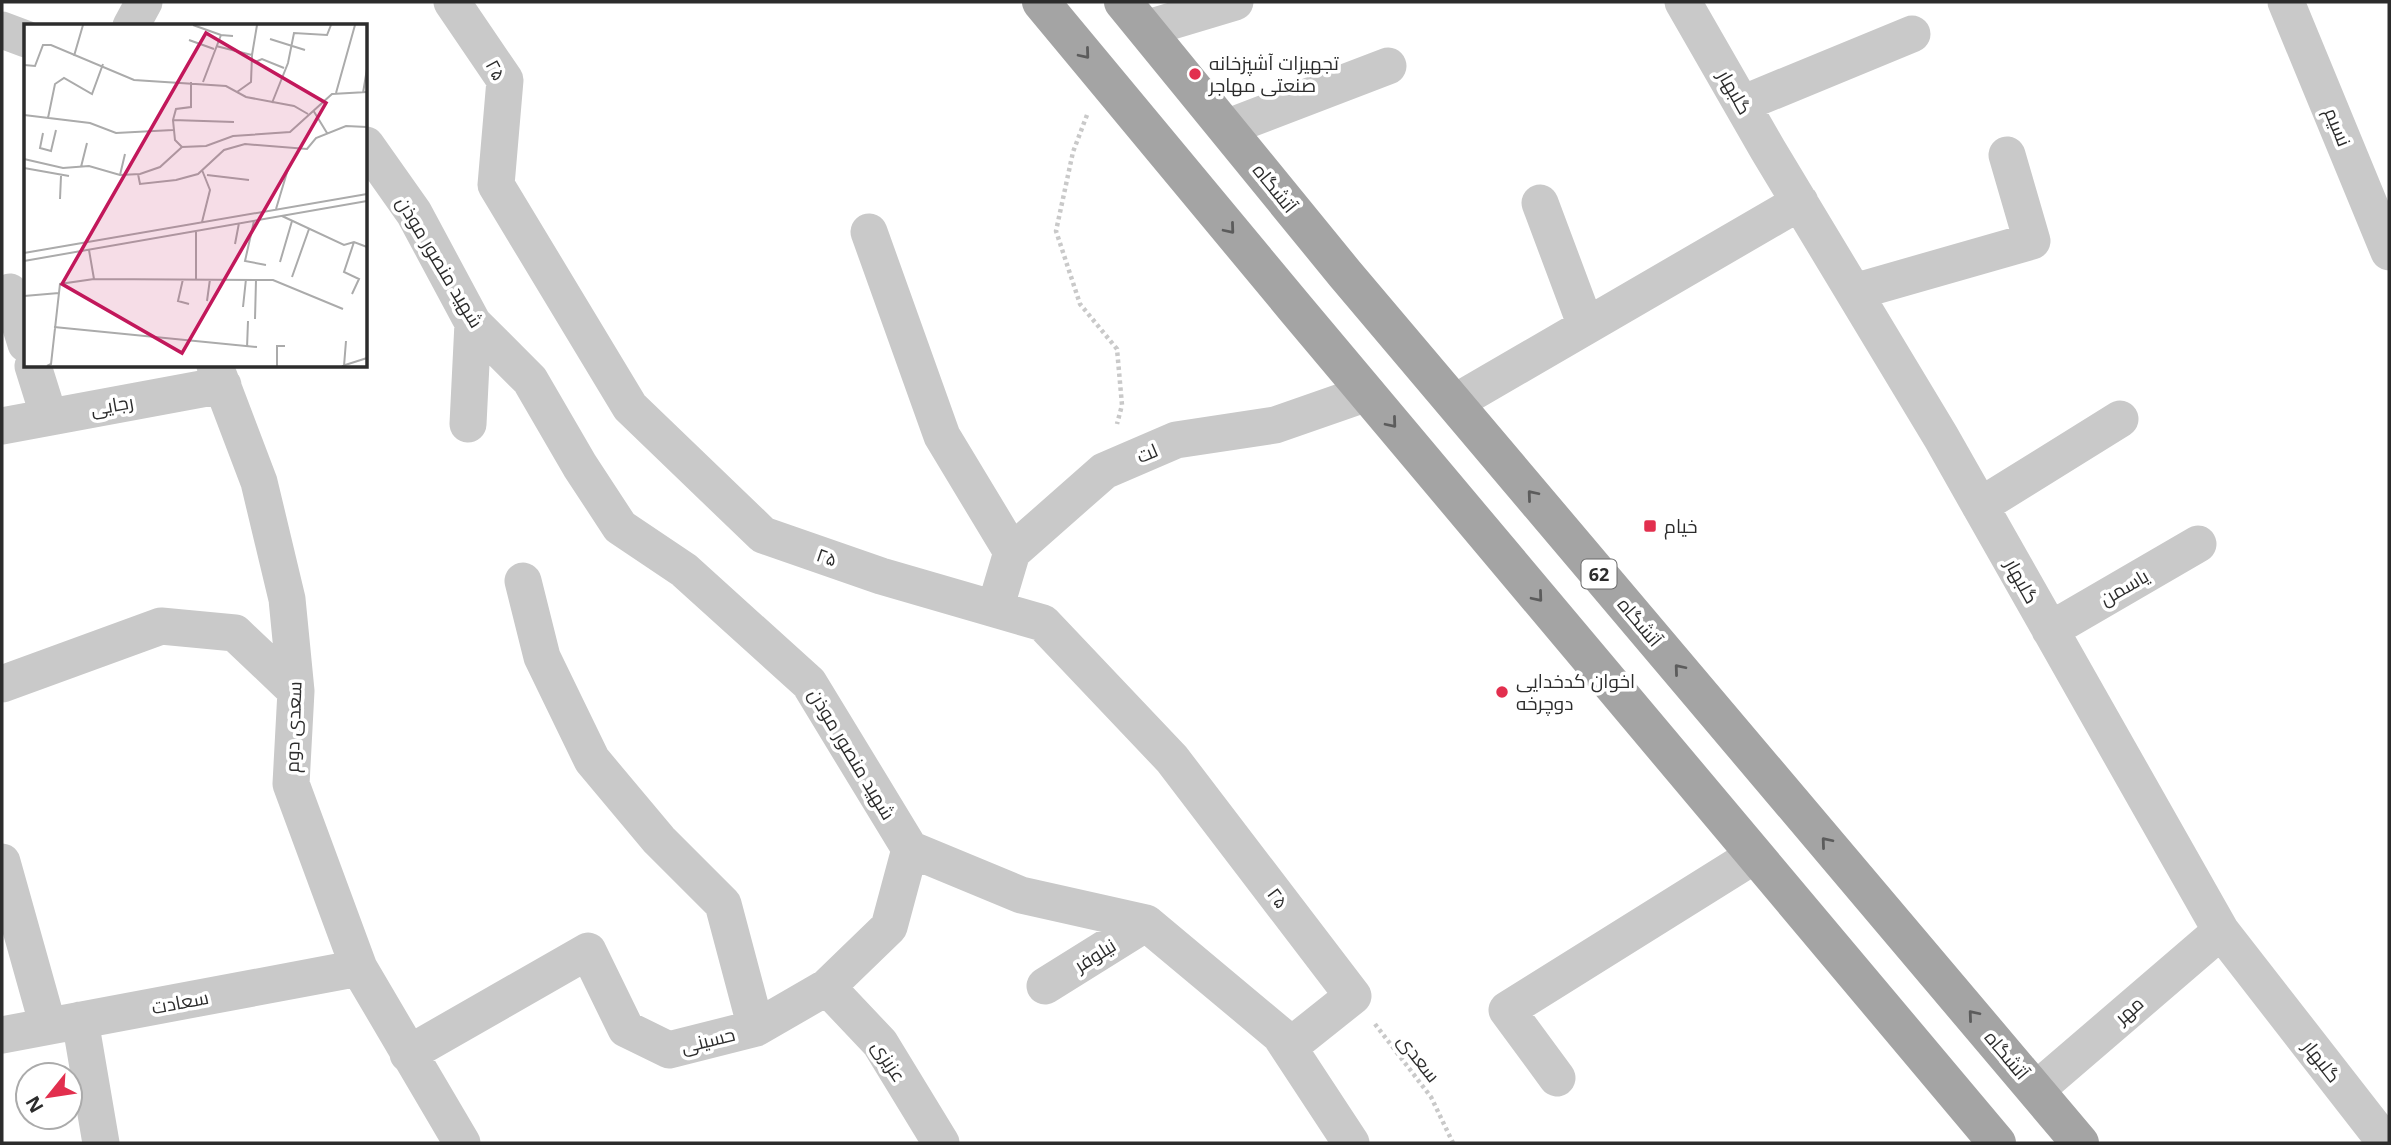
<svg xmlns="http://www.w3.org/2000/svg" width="2391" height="1145" viewBox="0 0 2391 1145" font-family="'Noto Sans',Cairo,sans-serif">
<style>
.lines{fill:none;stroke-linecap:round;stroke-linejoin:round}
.path{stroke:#c9c9c9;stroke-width:4.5;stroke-dasharray:3.5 3.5;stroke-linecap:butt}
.minor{stroke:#c9c9c9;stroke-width:37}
.major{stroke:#a4a4a4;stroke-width:38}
.oneway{stroke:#5c5c5c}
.poi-dot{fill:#e22f4e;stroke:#fff;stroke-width:2.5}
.labels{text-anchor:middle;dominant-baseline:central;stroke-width:7;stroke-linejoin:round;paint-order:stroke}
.shield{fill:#fff;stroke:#6b6b6b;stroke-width:2}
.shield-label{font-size:18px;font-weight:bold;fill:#2c2c2c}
.poi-label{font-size:19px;fill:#2c2c2c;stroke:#fff;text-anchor:start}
.street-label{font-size:19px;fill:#2c2c2c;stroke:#fff}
.inset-road{fill:none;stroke:#ababab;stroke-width:2}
.view{fill:#c2185b;fill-opacity:0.15;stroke:#c2185b;stroke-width:3.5}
.inset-edge{fill:none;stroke:#2c2c2c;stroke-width:3.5}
</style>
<rect width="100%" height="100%" fill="#fff"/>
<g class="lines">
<path class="path" d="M 1087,115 L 1073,152 L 1056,231 L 1080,304 L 1117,349 L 1122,405 L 1117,424
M 1375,1024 L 1431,1097 L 1453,1143"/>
<path class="minor" d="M 452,2 L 505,80 L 496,185 L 630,407 L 763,535 L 881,576 L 1043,623 L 1172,759 L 1353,996 L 1289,1047
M 1683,2 L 1768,150 L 1941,437 L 2221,931 L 2386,1143
M 2286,2 L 2389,252
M 131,26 L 144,2
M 1145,29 L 1235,2
M 2,30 L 26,39
M 1742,104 L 1912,34
M 1226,128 L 1388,66
M 366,145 L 414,213 L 473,323 L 530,380 L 580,466 L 620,527 L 684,570 L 809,683 L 910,849 L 1021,895 L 1146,923 L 1280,1035 L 1351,1143
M 1540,203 L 1586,326
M 869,232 L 942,436 L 1012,552
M 10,292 L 26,344
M 1854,292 L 2032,241 L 2007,155
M 33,366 L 49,417
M 215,366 L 259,482 L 287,599 L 296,691 L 291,784 L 359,968 L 462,1143
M 1454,403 L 1800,202
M 468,424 L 473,323
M 2,426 L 223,385
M 1980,506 L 2120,419
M 523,581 L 542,657 L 592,760 L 659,840 L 723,904 L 756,1028
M 995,609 L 1012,552 L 1104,471 L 1176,440 L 1275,425 L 1367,393
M 2050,630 L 2198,544
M 2,684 L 161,626 L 235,633 L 296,691
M 2,862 L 48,1026
M 1045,986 L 1146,923
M 827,987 L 880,1043 L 941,1143
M 80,1020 L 101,1143
M 2,1035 L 359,968
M 408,1054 L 588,951 L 626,1029 L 669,1050 L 756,1028 L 827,987 L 889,927 L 910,849
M 1557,1078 L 1507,1010 L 1755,855
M 2036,1090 L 2221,931"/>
<path class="major" d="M 1041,2 L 1296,309 L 1997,1143
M 1123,2 L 1345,274 L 2080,1143"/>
</g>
<defs><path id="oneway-chevron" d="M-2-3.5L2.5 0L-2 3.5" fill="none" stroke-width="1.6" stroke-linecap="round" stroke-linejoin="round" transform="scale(1.75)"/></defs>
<g class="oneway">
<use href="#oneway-chevron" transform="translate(1085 54) rotate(50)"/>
<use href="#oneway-chevron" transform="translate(1230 229) rotate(50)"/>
<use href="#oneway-chevron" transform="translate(1392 423) rotate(50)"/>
<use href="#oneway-chevron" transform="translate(1532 495) rotate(-130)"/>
<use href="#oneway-chevron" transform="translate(1538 597) rotate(50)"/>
<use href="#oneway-chevron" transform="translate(1679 669) rotate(-130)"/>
<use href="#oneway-chevron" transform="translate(1826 842) rotate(-130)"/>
<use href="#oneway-chevron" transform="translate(1973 1015) rotate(-130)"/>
</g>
<g class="poi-dot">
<circle cx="1195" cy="74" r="7"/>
<rect x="1643" y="519" width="14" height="14" rx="3.5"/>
<circle cx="1502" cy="692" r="7"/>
</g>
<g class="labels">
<rect class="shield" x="1581.5" y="559.5" width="35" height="29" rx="5"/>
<g class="shield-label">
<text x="1599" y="574">62</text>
</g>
<g class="poi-label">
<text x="1209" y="63">تجهیزات آشپزخانه<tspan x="1209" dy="22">صنعتی مهاجر</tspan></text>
<text x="1664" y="526">خیام</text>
<text x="1516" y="681">اخوان کدخدایی<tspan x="1516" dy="22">دوچرخه</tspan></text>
</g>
<g class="street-label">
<text transform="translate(496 70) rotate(62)">۲۵</text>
<text transform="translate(1735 92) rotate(60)">گلبهار</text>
<text transform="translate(2338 127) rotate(68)">نسیم</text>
<text transform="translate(1275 188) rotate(51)">آتشگاه</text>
<text transform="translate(440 262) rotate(59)">شهید منصور موذن</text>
<text transform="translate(112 405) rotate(-10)">رجایی</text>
<text transform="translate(1147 453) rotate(-23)">لت</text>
<text transform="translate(827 557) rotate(19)">۲۵</text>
<text transform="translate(2022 581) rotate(61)">گلبهار</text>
<text transform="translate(2124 587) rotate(-30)">یاسمن</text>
<text transform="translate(1640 622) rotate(50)">آتشگاه</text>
<text transform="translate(293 727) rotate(-88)">سعدی دوم</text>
<text transform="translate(852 754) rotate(59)">شهید منصور موذن</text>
<text transform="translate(1278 898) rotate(53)">۲۵</text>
<text transform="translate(1095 955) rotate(-32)">نیلوفر</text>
<text transform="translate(180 1002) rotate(-11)">سعادت</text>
<text transform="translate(2129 1010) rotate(-41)">مهر</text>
<text transform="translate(708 1040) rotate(-14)">حسینی</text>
<text transform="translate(2007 1055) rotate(50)">آتشگاه</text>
<text transform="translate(1419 1058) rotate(52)">سعدی</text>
<text transform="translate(889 1061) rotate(57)">عزیزی</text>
<text transform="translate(2322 1061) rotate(52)">گلبهار</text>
</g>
</g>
<g transform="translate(24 24)">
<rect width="343" height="343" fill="#fff"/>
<path class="inset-road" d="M 169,1 L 197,11M 246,15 L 281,26M 165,16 L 190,25M 192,22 L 228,31 L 227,58 L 213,68M 228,31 L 233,1M 50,32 L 59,1M 231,38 L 238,35 L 260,44M 0,41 L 11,42 L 19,21 L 27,21 L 110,56 L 202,62 L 222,73 L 270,82 L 284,90M 179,58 L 197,11 L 209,12M 312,69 L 331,1M 339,69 L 343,45M 248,79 L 264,39 L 270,9 L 303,11 L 307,1M 289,86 L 303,109M 0,91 L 66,99 L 92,109 L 149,106M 24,94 L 31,60 L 40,54 L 68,70 L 79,40M 149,96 L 210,98M 19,109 L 16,124 L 27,127 L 32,106M 158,123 L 151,116 L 149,96 L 152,85 L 167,83 L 167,58M 0,135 L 39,144 L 65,142 L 96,151 L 116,150 L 136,143 L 158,123 L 182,122 L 209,112 L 266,108 L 308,70 L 343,68M 57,143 L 63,119M 0,144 L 45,152M 114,150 L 116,160 L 152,156 L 174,150 L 200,126 L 221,120 L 283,125 L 292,114 L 322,102 L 343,103M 96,151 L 101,130M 183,151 L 225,156M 36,175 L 37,152M 252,185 L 264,145M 258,192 L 320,221 L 330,218 L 343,223M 230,197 L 221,237 L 242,241M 178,198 L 186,166 L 178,146M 172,207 L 172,255M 211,220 L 215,199M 65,226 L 70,255M 0,229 L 343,170M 0,237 L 343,177M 256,238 L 268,197M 268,253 L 285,205M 159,255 L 154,277 L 165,280M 328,270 L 335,255 L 320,248 L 330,218M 0,272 L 35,269M 183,277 L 186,255M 219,283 L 222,255M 231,295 L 232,256M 30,303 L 233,323M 223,324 L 224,297M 23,342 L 27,340 L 36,260 L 70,255 L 249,256 L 319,285M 253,342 L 253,322 L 261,322M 318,342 L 343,334M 320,342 L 322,317"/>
<path class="view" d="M 182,9 L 302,79 L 158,329 L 38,260 Z"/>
<rect width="343" height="343" class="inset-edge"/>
</g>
<rect width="2391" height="1145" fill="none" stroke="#2c2c2c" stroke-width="7"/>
<g transform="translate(49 1096) rotate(240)"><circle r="33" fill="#ffffff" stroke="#ababab" stroke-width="2"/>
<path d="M0-5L12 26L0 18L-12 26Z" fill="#e22f4e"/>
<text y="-10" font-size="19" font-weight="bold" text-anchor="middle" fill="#2c2c2c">N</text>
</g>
</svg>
